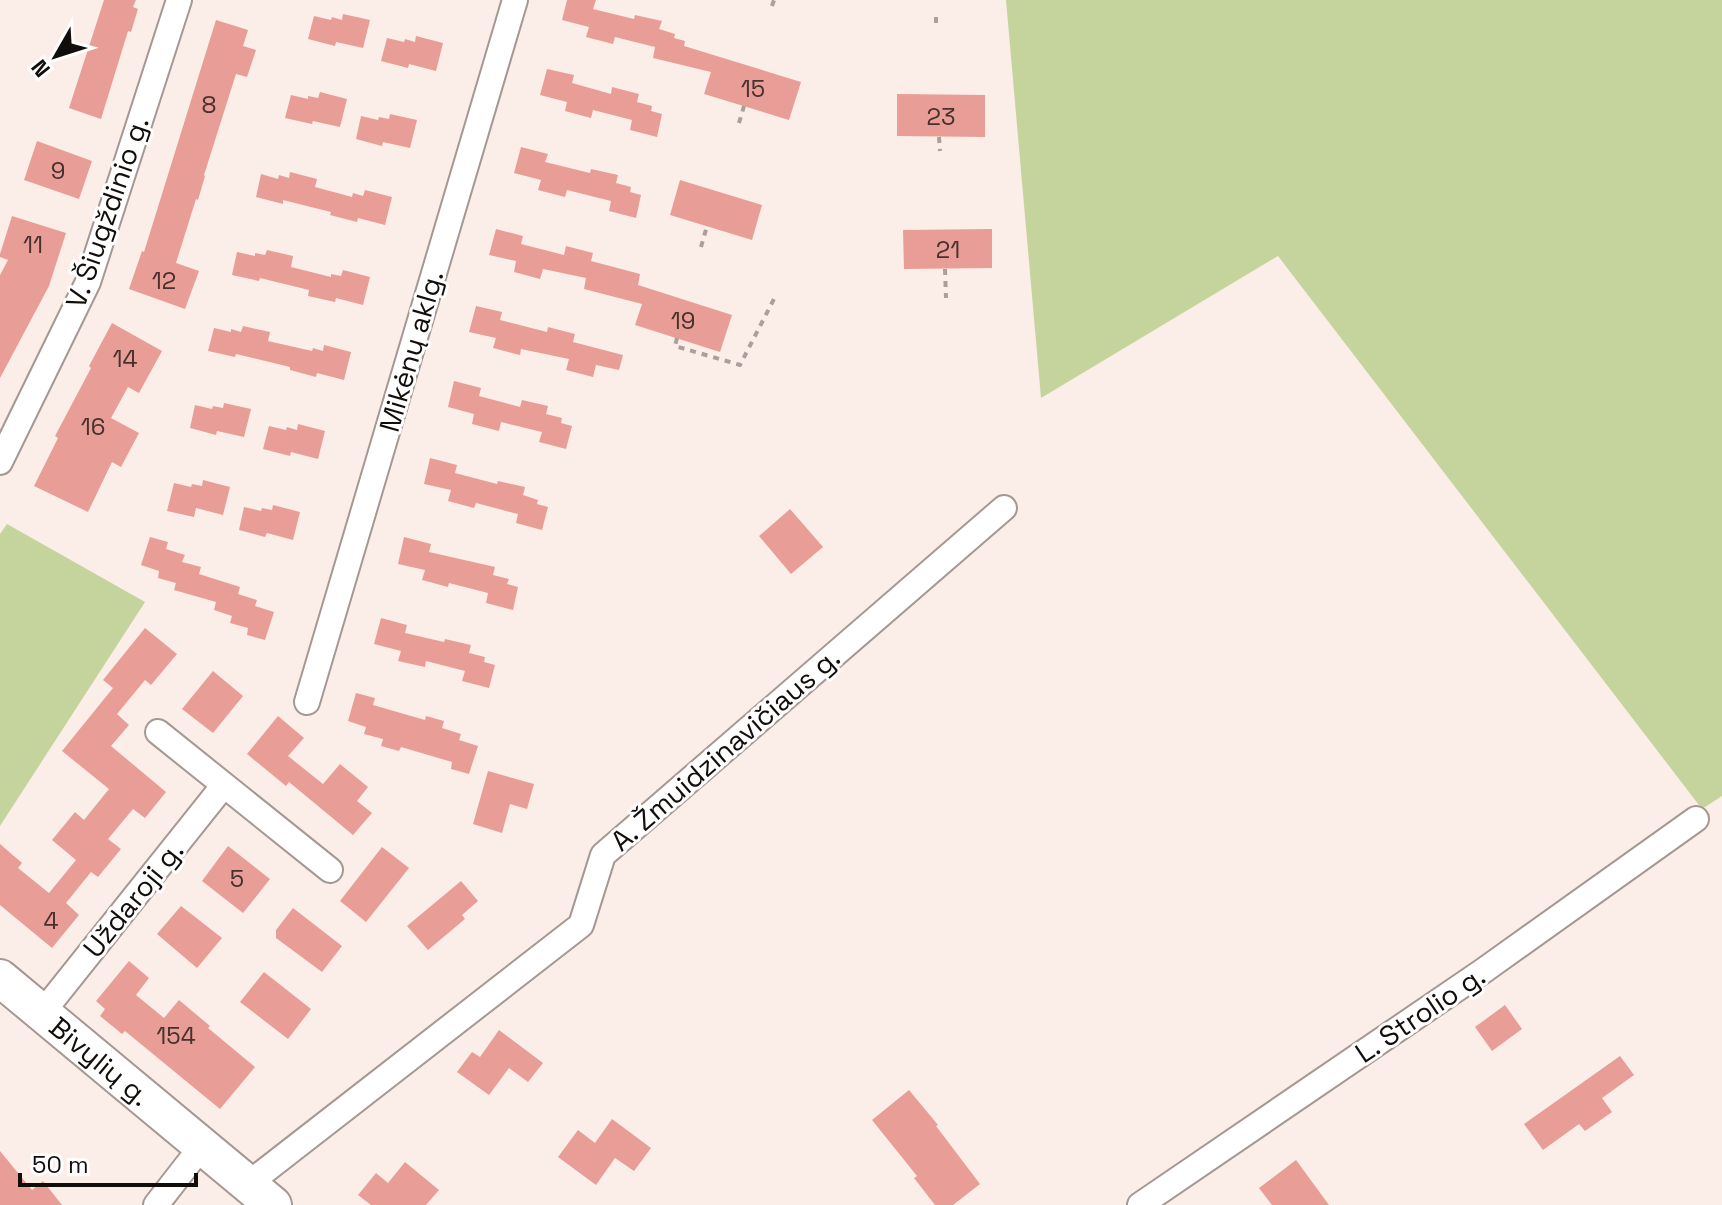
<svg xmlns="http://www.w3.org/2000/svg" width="1722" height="1205" viewBox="0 0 1722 1205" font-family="'Space Grotesk',sans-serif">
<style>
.green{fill:#c5d49d}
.building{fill:#e89e96}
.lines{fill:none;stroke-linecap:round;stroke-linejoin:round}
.street-casing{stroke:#a59893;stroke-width:28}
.secondary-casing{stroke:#a59893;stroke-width:40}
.path{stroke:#aa9f9b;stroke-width:4;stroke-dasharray:6 6;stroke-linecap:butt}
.street{stroke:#fff;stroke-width:24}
.secondary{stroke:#fff;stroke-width:36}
.labels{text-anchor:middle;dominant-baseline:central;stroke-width:6;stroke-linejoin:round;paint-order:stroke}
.number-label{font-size:24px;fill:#47312e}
.street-label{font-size:28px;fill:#110d0b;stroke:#fefefe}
</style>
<rect width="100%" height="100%" fill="#fbede8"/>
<path class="green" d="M 1006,0 L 1722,0 L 1722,796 L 1702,809 L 1278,256 L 1041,398 Z
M 7,524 L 145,602 L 0,826 L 0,534 Z"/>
<path class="building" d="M 104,0 L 136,0 L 133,7 L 138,9 L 131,32 L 128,31 L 101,119 L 69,108 Z
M 567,0 L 596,0 L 593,9 L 634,19 L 635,15 L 662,21 L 659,29 L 675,34 L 674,38 L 685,41 L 684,46 L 801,82 L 789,120 L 704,94 L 711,72 L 653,58 L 655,47 L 615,37 L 613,44 L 586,37 L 589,27 L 562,20 Z
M 343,14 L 370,20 L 363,48 L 336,42 L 335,46 L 308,39 L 314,16 L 331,20 L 332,17 L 342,20 Z
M 216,20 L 248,30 L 243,46 L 256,50 L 247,77 L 236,74 L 204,175 L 205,176 L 198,200 L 196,199 L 176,263 L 199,271 L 185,309 L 129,289 L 142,251 L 144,252 Z
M 416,36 L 443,43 L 436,71 L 409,64 L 408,68 L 381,61 L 387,38 L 404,42 L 405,39 L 415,42 Z
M 547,69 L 574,75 L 572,83 L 611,94 L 612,87 L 639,94 L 637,102 L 652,106 L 651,111 L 662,114 L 657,137 L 630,130 L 632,120 L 593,110 L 591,118 L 565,111 L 567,102 L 540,95 Z
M 320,92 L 347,99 L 340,127 L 313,121 L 312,124 L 285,118 L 291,95 L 308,99 L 308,96 L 318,98 Z
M 897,94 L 985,95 L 985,137 L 897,136 Z
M 390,114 L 417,120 L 410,148 L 383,142 L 382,146 L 356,139 L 361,116 L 378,120 L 379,117 L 389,119 Z
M 37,141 L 92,161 L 79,199 L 24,180 Z
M 521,147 L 548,154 L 545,162 L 590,173 L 591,169 L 618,175 L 616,183 L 631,187 L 630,192 L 641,195 L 636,218 L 609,211 L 611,201 L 567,190 L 565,197 L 538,190 L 541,180 L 514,173 Z
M 290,172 L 317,179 L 315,187 L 352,197 L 353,193 L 363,196 L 365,190 L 392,197 L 385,225 L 358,218 L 357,222 L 330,215 L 331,212 L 283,200 L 283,204 L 256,197 L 261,174 L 278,179 L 279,175 L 289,178 Z
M 680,180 L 762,205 L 752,240 L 670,215 Z
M 12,216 L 66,233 L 49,286 L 0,378 L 0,275 L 8,260 L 0,257 L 0,254 Z
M 496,229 L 523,236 L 521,244 L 564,255 L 566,246 L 593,253 L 591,261 L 640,274 L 638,285 L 732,315 L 720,352 L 635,325 L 642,304 L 584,289 L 586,278 L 543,269 L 540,279 L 514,272 L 516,261 L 489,255 Z
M 992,229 L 992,268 L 904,269 L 903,230 Z
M 267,250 L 293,256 L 291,267 L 331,277 L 331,274 L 341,276 L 343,270 L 370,277 L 363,305 L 336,298 L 335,302 L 308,296 L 309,290 L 260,278 L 259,281 L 232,275 L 237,252 L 255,256 L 255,253 L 265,255 Z
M 476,306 L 502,312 L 500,320 L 547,332 L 548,327 L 575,334 L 573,342 L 623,355 L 619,370 L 596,365 L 593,377 L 566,370 L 569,359 L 521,349 L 520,355 L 493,348 L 496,338 L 469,332 Z
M 112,323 L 162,351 L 139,393 L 128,387 L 111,418 L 139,433 L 121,467 L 112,462 L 88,512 L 34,486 L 58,438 L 55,436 L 91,368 L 89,366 Z
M 243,326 L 270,332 L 268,341 L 312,351 L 313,348 L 323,351 L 324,345 L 351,352 L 344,380 L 317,373 L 316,377 L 290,370 L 290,367 L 236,354 L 235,357 L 208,351 L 214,328 L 231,332 L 231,329 L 241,332 Z
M 454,381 L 481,388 L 479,396 L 520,407 L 522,400 L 548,406 L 546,414 L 562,418 L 561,423 L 572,426 L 566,449 L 539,442 L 542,432 L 501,422 L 499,431 L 472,424 L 474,414 L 448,407 Z
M 224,403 L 251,409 L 244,437 L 217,431 L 216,435 L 190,428 L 195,405 L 212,409 L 213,406 L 223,408 Z
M 298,424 L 325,431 L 318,459 L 291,452 L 290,456 L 263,449 L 269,426 L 286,430 L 287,427 L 297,430 Z
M 430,458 L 457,465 L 455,473 L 497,484 L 498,481 L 525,487 L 523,495 L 538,500 L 537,504 L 548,507 L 542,530 L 516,523 L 518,514 L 476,503 L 474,508 L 448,501 L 451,490 L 424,484 Z
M 203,480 L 230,487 L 223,515 L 196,508 L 194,517 L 167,511 L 174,483 L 191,487 L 192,484 L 202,486 Z
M 273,505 L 300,512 L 293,540 L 267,533 L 265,537 L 239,530 L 244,507 L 261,511 L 262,508 L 272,510 Z
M 790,509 L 823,547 L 791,574 L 759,536 Z
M 150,537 L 168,542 L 166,549 L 185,555 L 182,562 L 201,567 L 199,574 L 240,587 L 238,594 L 257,600 L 255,606 L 274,612 L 265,640 L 247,635 L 248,628 L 230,623 L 232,616 L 214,610 L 216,602 L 174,590 L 176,583 L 158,578 L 159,571 L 141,565 Z
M 404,537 L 431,544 L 429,552 L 495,567 L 493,575 L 509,579 L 507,584 L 518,587 L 513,610 L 486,603 L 488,593 L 449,583 L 448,587 L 422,580 L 425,570 L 398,564 Z
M 381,618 L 407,625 L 405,633 L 444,642 L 445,639 L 471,645 L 469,653 L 485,657 L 484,662 L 495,665 L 489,688 L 462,681 L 465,671 L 426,661 L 425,667 L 398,661 L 401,651 L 374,644 Z
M 145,628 L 177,654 L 151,685 L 145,680 L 117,714 L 129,725 L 111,746 L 166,792 L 145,818 L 133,809 L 108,839 L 121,849 L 98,877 L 91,872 L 66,903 L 79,915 L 52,948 L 0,905 L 0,844 L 22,863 L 18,868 L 49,893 L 76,860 L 52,840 L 75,812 L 84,820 L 109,789 L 62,751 L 113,688 L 103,680 Z
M 213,671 L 243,696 L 213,733 L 182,709 Z
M 356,693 L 375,698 L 373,705 L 425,720 L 426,716 L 444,721 L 442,728 L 461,734 L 459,740 L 478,746 L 469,774 L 451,769 L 452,762 L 401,747 L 399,751 L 381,746 L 383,739 L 364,734 L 366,727 L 348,721 Z
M 278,716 L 304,738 L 288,756 L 323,784 L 340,764 L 368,787 L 357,801 L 372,813 L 353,835 L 289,782 L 286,786 L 247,754 Z
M 488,771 L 534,784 L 527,809 L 510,804 L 502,833 L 473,824 Z
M 228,846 L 270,879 L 243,913 L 202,881 Z
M 382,847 L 409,868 L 366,922 L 340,901 Z
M 461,881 L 478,901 L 462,915 L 465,919 L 428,950 L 407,926 Z
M 181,906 L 222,938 L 197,968 L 157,934 Z
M 293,908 L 342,946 L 322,972 L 276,938 L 276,930 Z
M 129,961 L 149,978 L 136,995 L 164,1018 L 179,1000 L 210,1026 L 208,1028 L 255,1067 L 220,1109 L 125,1031 L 122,1034 L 100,1016 L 105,1009 L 96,1001 Z
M 264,972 L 311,1009 L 288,1039 L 240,1002 Z
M 1505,1005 L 1522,1029 L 1492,1051 L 1475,1027 Z
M 499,1030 L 543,1063 L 528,1082 L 509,1068 L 489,1095 L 457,1072 L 472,1052 L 480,1057 Z
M 1620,1056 L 1634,1075 L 1602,1098 L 1612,1112 L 1585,1131 L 1579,1124 L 1543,1150 L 1524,1124 Z
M 909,1090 L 938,1125 L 936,1126 L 980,1184 L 953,1205 L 935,1205 L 914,1178 L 917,1176 L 872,1120 Z
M 612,1119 L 651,1148 L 634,1171 L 615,1158 L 596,1185 L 558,1157 L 578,1130 L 595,1143 Z
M 0,1151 L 32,1190 L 43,1181 L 62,1205 L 0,1205 Z
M 1296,1160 L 1329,1205 L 1272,1205 L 1259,1188 Z
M 405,1162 L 439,1190 L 426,1205 L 371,1205 L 358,1195 L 376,1173 L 388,1183 Z"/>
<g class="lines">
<g class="street-casing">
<path id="street" d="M 0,462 L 88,282 L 179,0
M 307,702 L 515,0
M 158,732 L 330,870
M 42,1013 L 224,785
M 248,1184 L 581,925 L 603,855 L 1004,508
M 156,1205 L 202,1146
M 1140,1205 L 1483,971 L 1696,819"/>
</g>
<g class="secondary-casing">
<g id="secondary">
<path id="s1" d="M 0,978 L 273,1205"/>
</g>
</g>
<path class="path" d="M 772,6 L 774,0
M 936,17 L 936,29
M 739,123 L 744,106
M 939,137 L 940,151
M 701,247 L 707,226
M 945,269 L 946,298
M 677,338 L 675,346 L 740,365 L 774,299"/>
<use href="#street" class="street"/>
<use href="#secondary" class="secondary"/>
</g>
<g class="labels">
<g class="number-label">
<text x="753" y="88">15</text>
<text x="209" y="104">8</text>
<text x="941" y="116">23</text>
<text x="58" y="170">9</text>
<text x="33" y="244">11</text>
<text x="948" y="249">21</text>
<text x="164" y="280">12</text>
<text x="683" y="320">19</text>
<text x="125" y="358">14</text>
<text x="93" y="426">16</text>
<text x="237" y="878">5</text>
<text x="51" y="920">4</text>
<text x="176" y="1035">154</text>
</g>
<g class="street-label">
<text transform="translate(107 212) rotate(-71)">V. Šiugždinio g.</text>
<text transform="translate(411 351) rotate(-74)">Mikėnų aklg.</text>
<text transform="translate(725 749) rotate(-41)">A. Žmuidzinavičiaus g.</text>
<text transform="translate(133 899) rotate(-51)">Uždaroji g.</text>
<text transform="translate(1420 1014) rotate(-34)">L. Strolio g.</text>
<text stroke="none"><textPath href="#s1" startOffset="130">Bivylių g.</textPath></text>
</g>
</g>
<g transform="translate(56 56) rotate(231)" stroke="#fefefe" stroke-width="6" paint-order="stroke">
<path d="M0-6L14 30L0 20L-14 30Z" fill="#110d0b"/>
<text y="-12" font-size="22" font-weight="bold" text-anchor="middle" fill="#110d0b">N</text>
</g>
<path d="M20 1173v12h176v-12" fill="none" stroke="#110d0b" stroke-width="4"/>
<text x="32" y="1173" font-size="24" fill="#110d0b" stroke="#fefefe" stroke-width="6" paint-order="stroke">50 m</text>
</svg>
